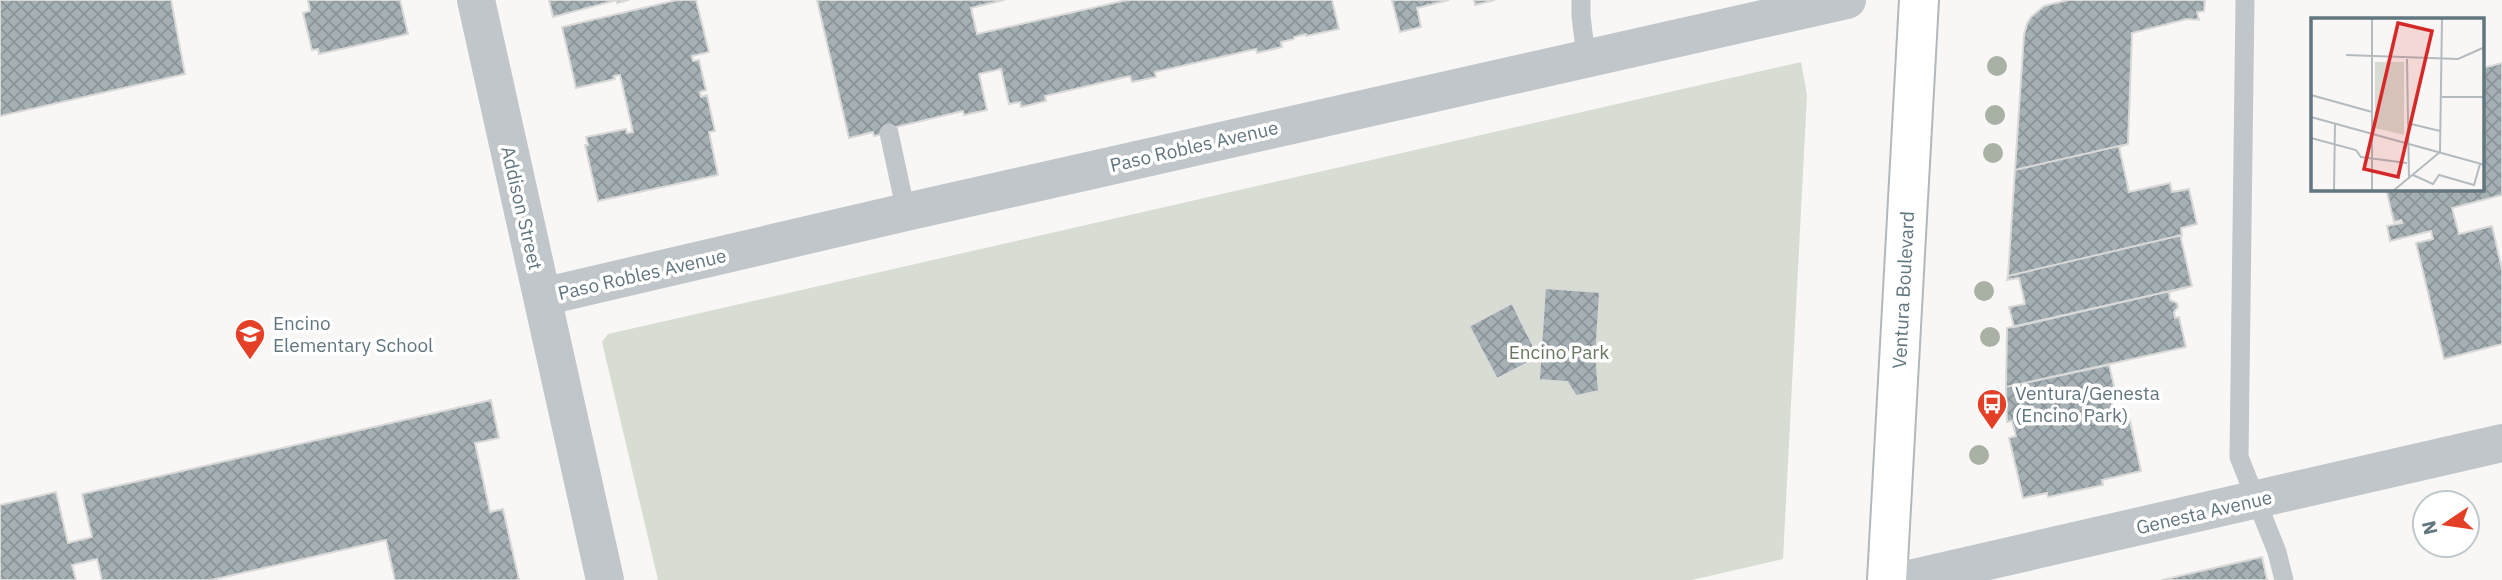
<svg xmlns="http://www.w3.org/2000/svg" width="2502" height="580" viewBox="0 0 2502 580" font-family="'IBM Plex Sans',sans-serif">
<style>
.park{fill:#d8ddd4}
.building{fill:url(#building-cross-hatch);stroke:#d9d9d7;stroke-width:2}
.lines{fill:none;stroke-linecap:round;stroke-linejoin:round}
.primary-casing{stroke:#b2b8bb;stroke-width:42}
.service{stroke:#c0c6c9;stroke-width:19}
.minor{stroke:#c0c6c9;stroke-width:38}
.primary{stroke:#fff;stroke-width:38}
.tree{fill:#a9b1a4}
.labels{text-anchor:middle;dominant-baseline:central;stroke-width:7;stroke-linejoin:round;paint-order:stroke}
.street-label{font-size:19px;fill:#627680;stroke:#fff}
.poi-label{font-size:19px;fill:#627680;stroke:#fff;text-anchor:start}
.park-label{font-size:19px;fill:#687861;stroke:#fff}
.inset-road{fill:none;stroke:#b3bbbf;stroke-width:2}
.view{fill:#d62828;fill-opacity:0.15;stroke:#d62828;stroke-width:3.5}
.inset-edge{fill:none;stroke:#627680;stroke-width:3.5}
</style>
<defs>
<pattern id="building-cross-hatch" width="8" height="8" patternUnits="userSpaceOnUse" patternTransform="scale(1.75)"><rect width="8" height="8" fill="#a5b0b4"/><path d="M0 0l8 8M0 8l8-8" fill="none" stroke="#8a9498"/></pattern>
</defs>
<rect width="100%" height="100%" fill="#f8f7f5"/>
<path class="park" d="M 1801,62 L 1807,95 L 1783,559 L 1692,580 L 658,580 L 602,342 L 608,334 Z"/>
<path class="building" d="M 0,0 L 171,0 L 185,74 L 0,116 Z
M 308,0 L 400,0 L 408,34 L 319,54 L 318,49 L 312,50 L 303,13 L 310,11 Z
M 549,0 L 629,0 L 617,3 L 617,0 L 553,17 Z
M 677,0 L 696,0 L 709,52 L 692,56 L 693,61 L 699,60 L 706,90 L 700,92 L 701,97 L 707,95 L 715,131 L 709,132 L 718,175 L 598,201 L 585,145 L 588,145 L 586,137 L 626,129 L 627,133 L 633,132 L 620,75 L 614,76 L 615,79 L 576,88 L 562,27 Z
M 817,0 L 1004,0 L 971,8 L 977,34 L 1127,0 L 1332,0 L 1339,29 L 1306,36 L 1306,34 L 1294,37 L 1294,39 L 1281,42 L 1282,47 L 1257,53 L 1256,49 L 1155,72 L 1156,77 L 1132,82 L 1130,76 L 1045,96 L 1046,101 L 1021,107 L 1020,102 L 1009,104 L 1001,69 L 979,74 L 987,110 L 964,115 L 963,111 L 896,127 L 897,131 L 874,136 L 873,132 L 849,138 Z
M 1392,0 L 1449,0 L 1417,8 L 1421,27 L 1400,32 Z
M 1474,0 L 1495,0 L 1475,5 Z
M 2068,0 L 2205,0 L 2204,11 L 2197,12 L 2199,20 L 2187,19 L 2132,33 L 2128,144 L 2015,170 L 2024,35 L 2027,24 L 2031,17 L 2044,6 Z
M 2502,63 L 2502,195 L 2452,208 L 2459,234 L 2492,226 L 2502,269 L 2502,344 L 2444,359 L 2416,243 L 2433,239 L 2431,231 L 2390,241 L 2387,226 L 2402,223 L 2401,220 L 2394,222 L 2386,189 L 2483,189 L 2483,68 Z
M 2128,144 L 2119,147 L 2129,192 L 2170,183 L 2172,192 L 2189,189 L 2197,224 L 2181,228 L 2182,235 L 2008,276 L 2015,170 Z
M 2182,235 L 2181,239 L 2192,286 L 2014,327 L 2009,307 L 2025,304 L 2019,278 L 2007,280 L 2008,276 Z
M 2192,286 L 2169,292 L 2170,300 L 2177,303 L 2178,307 L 2174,312 L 2175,318 L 2179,317 L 2186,347 L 2006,387 L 2007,328 Z
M 1545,288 L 1600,292 L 1596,356 L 1599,391 L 1576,396 L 1567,382 L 1539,380 Z
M 1512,303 L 1539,357 L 1497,379 L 1469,326 Z
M 2109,365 L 2117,398 L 2111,399 L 2114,415 L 2128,412 L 2141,471 L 2102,480 L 2103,485 L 2048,497 L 2047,493 L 2023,498 L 2009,438 L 2016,436 L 2012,421 L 2007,422 L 2006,387 Z
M 491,400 L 499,438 L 475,443 L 490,512 L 503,509 L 519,580 L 395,580 L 386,540 L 211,580 L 102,580 L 97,559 L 72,565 L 76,580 L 0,580 L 0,505 L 56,492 L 68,543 L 92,537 L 82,494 Z
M 2262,557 L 2267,580 L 2162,580 Z"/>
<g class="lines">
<g class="primary-casing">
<path id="primary" d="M 1887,580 L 1919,0"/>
</g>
<path class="service" d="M 1581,0 L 1581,16 L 1586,57
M 2245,0 L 2239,457 L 2277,552 L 2284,580
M 889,133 L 906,212"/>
<path class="minor" d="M 476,0 L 605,580
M 542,297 L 906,212 L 1847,0
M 1905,580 L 2502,443"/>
<use href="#primary" class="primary"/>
</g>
<g class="tree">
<circle cx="1997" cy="66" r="10"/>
<circle cx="1995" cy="115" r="10"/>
<circle cx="1993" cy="153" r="10"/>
<circle cx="1984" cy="291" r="10"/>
<circle cx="1990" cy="337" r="10"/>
<circle cx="1979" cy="455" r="10"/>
</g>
<defs>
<g id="school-pin" transform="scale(1.575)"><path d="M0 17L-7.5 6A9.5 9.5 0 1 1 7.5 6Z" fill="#e44028" stroke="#fff"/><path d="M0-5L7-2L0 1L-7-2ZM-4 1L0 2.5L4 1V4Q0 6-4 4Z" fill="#fff"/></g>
<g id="bus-pin" transform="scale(1.575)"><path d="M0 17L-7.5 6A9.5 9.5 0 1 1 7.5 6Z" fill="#e44028" stroke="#fff"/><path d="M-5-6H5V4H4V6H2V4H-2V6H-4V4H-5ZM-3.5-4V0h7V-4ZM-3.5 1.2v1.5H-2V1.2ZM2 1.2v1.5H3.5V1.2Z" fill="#fff"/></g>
</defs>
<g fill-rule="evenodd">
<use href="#school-pin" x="250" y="334"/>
<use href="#bus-pin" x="1992" y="404"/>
</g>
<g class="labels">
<g class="street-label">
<text transform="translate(1194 146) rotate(-13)">Paso Robles Avenue</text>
<text transform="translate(522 208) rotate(77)">Addison Street</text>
<text transform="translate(642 274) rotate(-13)">Paso Robles Avenue</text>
<text transform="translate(1903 290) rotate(-87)">Ventura Boulevard</text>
<text transform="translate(2204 512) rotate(-13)">Genesta Avenue</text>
</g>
<g class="poi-label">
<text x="273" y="323">Encino<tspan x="273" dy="22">Elementary School</tspan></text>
<text x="2015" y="393">Ventura/Genesta<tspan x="2015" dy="22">(Encino Park)</tspan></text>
</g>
<g class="park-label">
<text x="1559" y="352">Encino Park</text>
</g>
</g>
<g transform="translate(2311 18)">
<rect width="173" height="173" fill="#f8f7f5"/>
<path d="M 64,44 L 93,44 L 93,117 L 64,110 Z" fill="#d8ddd4"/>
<path class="inset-road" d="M 61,0 L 61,173M 35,37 L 147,41 L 174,29M 96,41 L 98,161M 0,77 L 61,94M 131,79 L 174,79M 0,99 L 174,147M 96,105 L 129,113M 0,120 L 45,132 L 50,139 L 96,145M 129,134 L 131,0M 102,157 L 122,166 L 128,157 L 163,167 L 169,146M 23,173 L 24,105M 82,173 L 129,134"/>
<path class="view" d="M 87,5 L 121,13 L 87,159 L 53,151 Z"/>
<rect width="173" height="173" class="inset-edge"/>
</g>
<g transform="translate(2446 524) rotate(257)"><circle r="33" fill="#ffffff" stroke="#c0c8cc" stroke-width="2"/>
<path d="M0-5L12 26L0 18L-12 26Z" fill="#e44028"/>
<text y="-10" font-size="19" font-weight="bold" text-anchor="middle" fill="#627680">N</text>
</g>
</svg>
